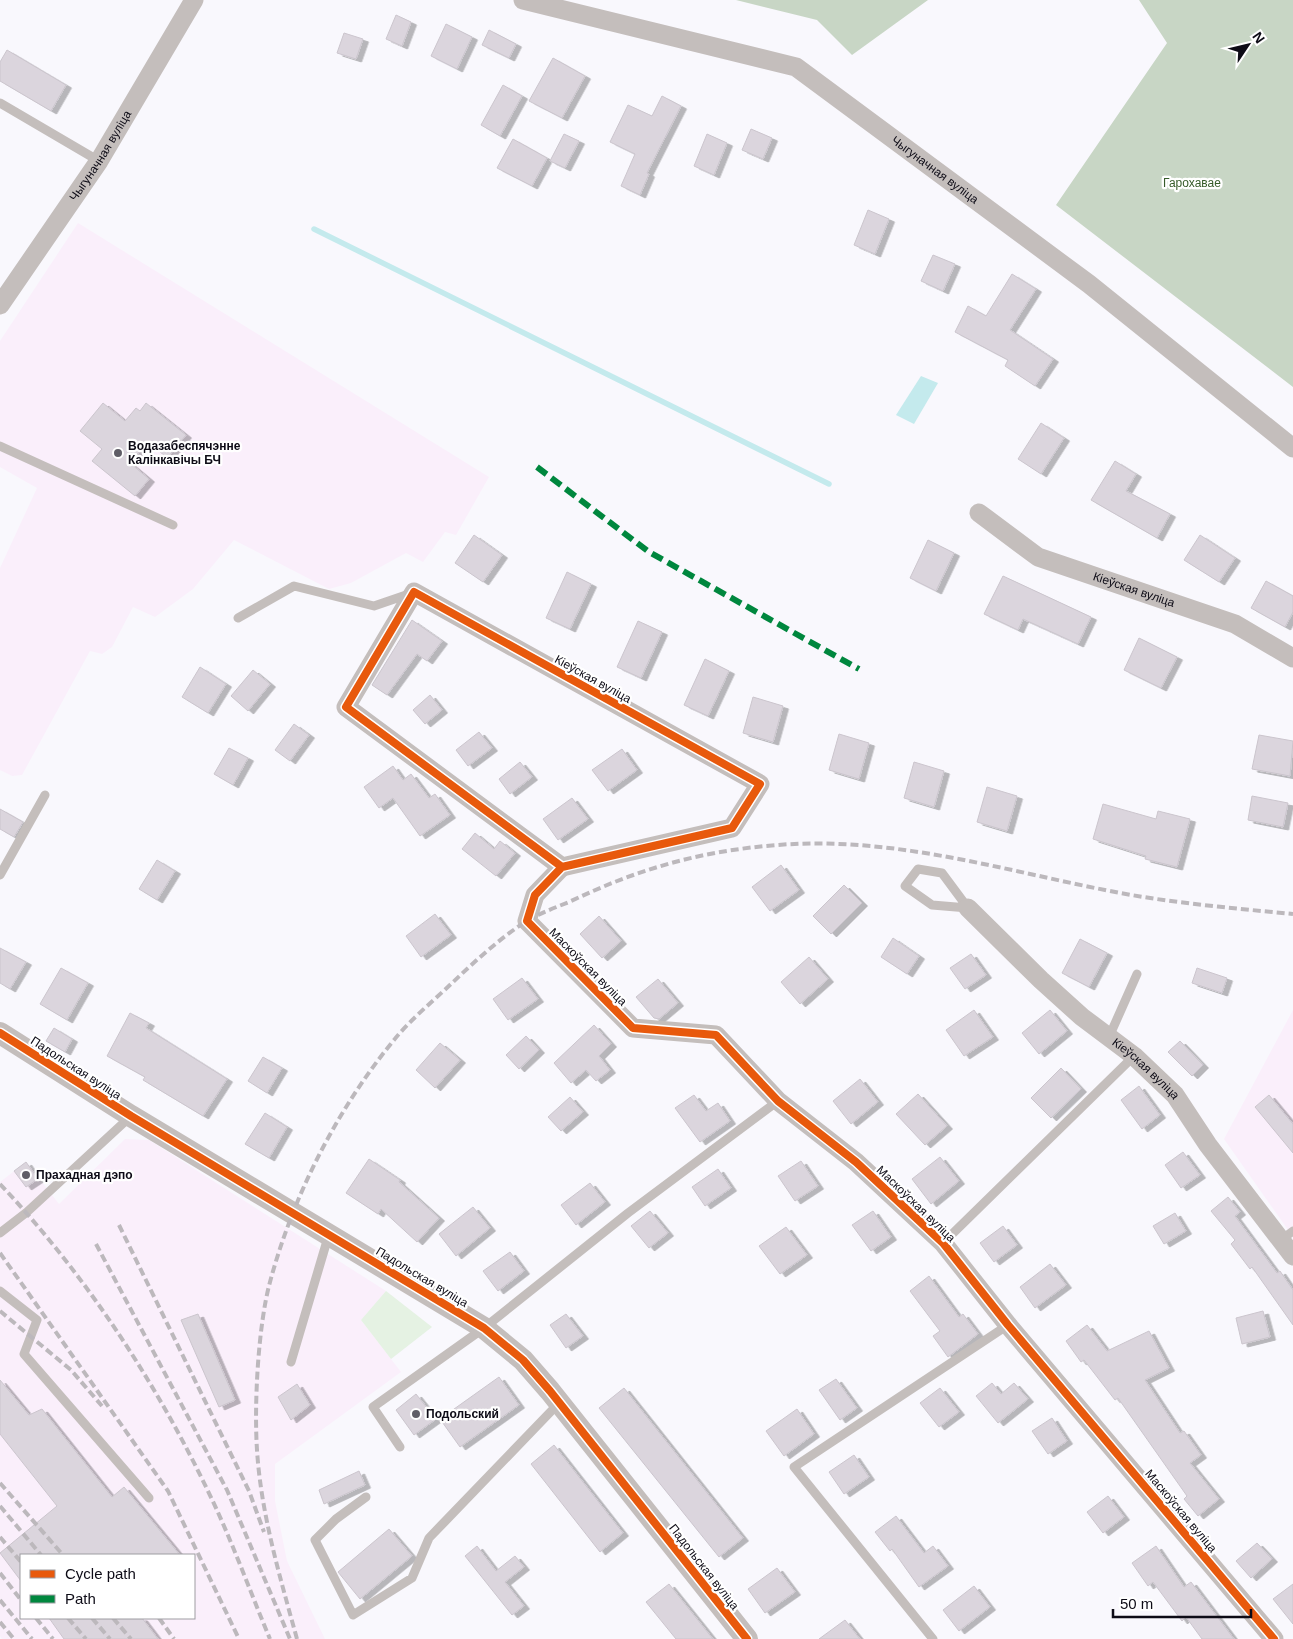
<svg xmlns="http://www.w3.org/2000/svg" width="1293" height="1639" viewBox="0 0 1293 1639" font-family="Helvetica,sans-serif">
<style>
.industrial{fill:#faeffb;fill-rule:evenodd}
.green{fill:#e5f2e3}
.forest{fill:#c8d6c5}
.water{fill:#c4eaed}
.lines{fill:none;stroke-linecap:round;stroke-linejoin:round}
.stream{stroke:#c4eaed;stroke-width:5.5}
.building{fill:#dbd5dd;stroke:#cbc5cd;filter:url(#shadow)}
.service{stroke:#c4bebc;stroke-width:9}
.minor{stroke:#c4bebc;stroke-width:19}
.tertiary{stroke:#c4bebc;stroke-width:22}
.rail{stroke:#bcb8bc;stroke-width:4;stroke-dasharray:8 4;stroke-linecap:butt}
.quiet{stroke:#00873e;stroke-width:6;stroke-dasharray:12 6;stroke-linecap:butt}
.cycleway-casing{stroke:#fff;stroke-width:11}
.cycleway{stroke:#e8590c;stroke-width:8}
.poi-dot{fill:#605e67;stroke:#fff;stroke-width:2}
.labels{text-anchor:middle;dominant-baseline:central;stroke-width:4.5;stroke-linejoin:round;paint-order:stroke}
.street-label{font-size:12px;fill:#0d0b16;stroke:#fff}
.park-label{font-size:12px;fill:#365b2a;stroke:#fff}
.poi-label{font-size:12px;font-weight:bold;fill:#0d0b16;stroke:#fff;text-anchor:start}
</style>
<defs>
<filter id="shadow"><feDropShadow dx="5.5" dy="3" stdDeviation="0" flood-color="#0004"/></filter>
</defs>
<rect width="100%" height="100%" fill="#f9f8fd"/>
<path class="industrial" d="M 78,223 L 489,477 L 456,535 L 445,532 L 423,562 L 406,553 L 351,583 L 329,589 L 234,540 L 193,589 L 155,617 L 133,607 L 112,647 L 102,654 L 90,651 L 22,775 L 12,776 L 0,770 L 0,568 L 37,488 L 0,467 L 0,341 Z
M 1293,1010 L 1293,1237 L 1224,1139 Z
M 125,1139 L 149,1140 L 386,1291 L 361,1320 L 401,1372 L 275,1464 L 275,1501 L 287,1561 L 325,1639 L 2,1639 L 0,1636 L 0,1182 L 26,1162 L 59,1204 ZM 21,1555 L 194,1555 L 194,1618 L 21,1618 Z"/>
<path class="green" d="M 386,1291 L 432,1327 L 391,1359 L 361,1320 Z"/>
<path class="forest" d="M 736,0 L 928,0 L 852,55 L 817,20 Z
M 1139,0 L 1293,0 L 1293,387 L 1056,205 L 1167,43 Z"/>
<path class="water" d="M 921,376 L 938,383 L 914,424 L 896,415 Z"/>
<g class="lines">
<path class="stream" d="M 314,229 L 829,484"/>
</g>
<path class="building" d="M 396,15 L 411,22 L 402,46 L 386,39 Z
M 446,24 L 472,37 L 457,69 L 431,56 Z
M 489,30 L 516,44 L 509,58 L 482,45 Z
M 344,33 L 363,39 L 356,59 L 337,53 Z
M 7,50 L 66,85 L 51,111 L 0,81 L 0,62 Z
M 553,58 L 585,76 L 562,118 L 529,101 Z
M 503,85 L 522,96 L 500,136 L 481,125 Z
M 662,96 L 681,106 L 647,173 L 649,174 L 640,195 L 621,186 L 635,154 L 610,142 L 628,105 L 652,116 Z
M 751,129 L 772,138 L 763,159 L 742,150 Z
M 564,134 L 579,141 L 565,168 L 550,161 Z
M 707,134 L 727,143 L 714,175 L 694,166 Z
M 513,139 L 547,158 L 532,186 L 497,168 Z
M 868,210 L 889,219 L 875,254 L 854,245 Z
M 933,255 L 955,264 L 943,291 L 921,281 Z
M 1012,274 L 1036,289 L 1010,330 L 1053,359 L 1035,386 L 1005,366 L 1008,360 L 955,332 L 968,306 L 986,316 Z
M 103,403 L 125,421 L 136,408 L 140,411 L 146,403 L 186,435 L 167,458 L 148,441 L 130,463 L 149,479 L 135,496 L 92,461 L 102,449 L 80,431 Z
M 1041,423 L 1064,438 L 1041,474 L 1018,459 Z
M 1115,461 L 1136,474 L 1126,491 L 1170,514 L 1157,538 L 1091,500 Z
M 474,535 L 502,555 L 483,582 L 455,563 Z
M 1200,535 L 1235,558 L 1219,582 L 1184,560 Z
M 928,540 L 954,553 L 936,591 L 910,578 Z
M 567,572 L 591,584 L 570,629 L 546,618 Z
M 1003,576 L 1091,617 L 1078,644 L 1023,619 L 1018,630 L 984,614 Z
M 1266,581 L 1293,596 L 1293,612 L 1285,627 L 1251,608 Z
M 412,620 L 442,641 L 427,661 L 417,654 L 387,695 L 372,685 Z
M 638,621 L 662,632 L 641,678 L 617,667 Z
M 1139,638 L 1177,657 L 1161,688 L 1124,670 Z
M 705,659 L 729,671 L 708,716 L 684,705 Z
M 200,667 L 226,684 L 208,713 L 182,697 Z
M 253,670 L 270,684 L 248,711 L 231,696 Z
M 430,695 L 442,710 L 425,724 L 413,710 Z
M 753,697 L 783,706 L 773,742 L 743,733 Z
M 294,724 L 309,735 L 290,761 L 275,750 Z
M 479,732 L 492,748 L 468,766 L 456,750 Z
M 839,734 L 869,743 L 859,779 L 829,770 Z
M 1259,735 L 1293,741 L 1290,776 L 1252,769 Z
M 229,748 L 248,758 L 233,785 L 214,774 Z
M 622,749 L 637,770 L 608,791 L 592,770 Z
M 520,762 L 532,777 L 510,794 L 499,779 Z
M 914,762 L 944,771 L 934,807 L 904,798 Z
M 393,766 L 403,780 L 411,774 L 429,798 L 435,794 L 450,815 L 420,836 L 393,798 L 379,808 L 364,787 Z
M 987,787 L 1017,796 L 1007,831 L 977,822 Z
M 1252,796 L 1288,803 L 1283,827 L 1248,820 Z
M 572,798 L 588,819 L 558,840 L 543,819 Z
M 1103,804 L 1156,819 L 1158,811 L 1190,819 L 1177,867 L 1145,859 L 1146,856 L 1093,839 Z
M 0,809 L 23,822 L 14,837 L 0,829 Z
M 475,833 L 494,849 L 500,841 L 515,853 L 496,876 L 462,849 Z
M 157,860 L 175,871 L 157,900 L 139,889 Z
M 781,865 L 799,890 L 770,911 L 752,887 Z
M 844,885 L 862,903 L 831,934 L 813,916 Z
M 435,914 L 451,935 L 421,957 L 406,936 Z
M 599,916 L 621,941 L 602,958 L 580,934 Z
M 893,938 L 919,956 L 907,974 L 881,957 Z
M 1080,939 L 1107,953 L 1089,987 L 1062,973 Z
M 0,948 L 26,962 L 10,989 L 0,983 Z
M 971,954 L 986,975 L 965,989 L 950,968 Z
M 809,957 L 828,979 L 800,1004 L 781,982 Z
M 61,968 L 88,983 L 67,1020 L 40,1004 Z
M 1197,968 L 1227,978 L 1222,993 L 1192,983 Z
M 522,978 L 538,999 L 508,1020 L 493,999 Z
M 658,979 L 678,1003 L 659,1019 L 654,1018 L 636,997 Z
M 974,1010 L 993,1037 L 964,1056 L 946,1030 Z
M 1050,1010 L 1067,1031 L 1039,1054 L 1022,1033 Z
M 130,1013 L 149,1023 L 146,1028 L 227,1079 L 203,1116 L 143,1080 L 145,1077 L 107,1056 Z
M 594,1025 L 611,1044 L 599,1056 L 610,1070 L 596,1081 L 586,1070 L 571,1083 L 554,1063 Z
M 54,1028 L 72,1039 L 65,1052 L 46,1041 Z
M 526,1036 L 539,1050 L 519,1069 L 506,1055 Z
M 1180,1041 L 1203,1065 L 1192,1076 L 1168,1052 Z
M 440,1043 L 460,1060 L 435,1088 L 416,1070 Z
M 263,1057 L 282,1068 L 267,1093 L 248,1081 Z
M 1061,1068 L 1081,1089 L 1051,1118 L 1031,1098 Z
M 860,1079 L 878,1102 L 851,1124 L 833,1101 Z
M 1139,1086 L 1160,1115 L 1142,1129 L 1121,1100 Z
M 918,1094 L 947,1126 L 925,1145 L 896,1114 Z
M 694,1095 L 706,1111 L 718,1103 L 730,1121 L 700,1142 L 675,1108 Z
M 1269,1095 L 1293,1124 L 1293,1153 L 1255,1107 Z
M 570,1097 L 583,1112 L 561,1131 L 548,1117 Z
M 265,1113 L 287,1127 L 269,1158 L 245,1144 Z
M 1183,1152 L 1200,1175 L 1181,1188 L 1165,1165 Z
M 940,1157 L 959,1181 L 931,1204 L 912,1179 Z
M 369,1159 L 400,1180 L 399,1182 L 439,1218 L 417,1242 L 381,1209 L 378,1214 L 346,1193 Z
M 801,1161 L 818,1186 L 795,1201 L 778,1176 Z
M 26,1162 L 38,1179 L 26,1187 L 14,1171 Z
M 718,1169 L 731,1188 L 705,1206 L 692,1187 Z
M 590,1183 L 605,1202 L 576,1225 L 561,1205 Z
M 1228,1197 L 1240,1212 L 1235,1216 L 1277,1273 L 1280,1271 L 1293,1290 L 1293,1325 L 1252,1267 L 1250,1269 L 1231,1244 L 1235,1240 L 1211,1211 Z
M 473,1207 L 490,1228 L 456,1256 L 439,1234 Z
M 650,1211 L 668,1233 L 649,1248 L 631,1226 Z
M 873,1211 L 891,1237 L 871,1251 L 852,1225 Z
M 1175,1213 L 1186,1231 L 1164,1244 L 1153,1226 Z
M 1003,1226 L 1017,1245 L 994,1262 L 980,1243 Z
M 786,1227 L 807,1255 L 780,1274 L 759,1246 Z
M 510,1252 L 524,1271 L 498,1291 L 483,1271 Z
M 1050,1264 L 1066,1285 L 1035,1308 L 1020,1287 Z
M 929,1276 L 959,1317 L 963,1314 L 978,1334 L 948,1357 L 933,1336 L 940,1331 L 910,1291 Z
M 1263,1311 L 1270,1337 L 1242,1344 L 1236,1318 Z
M 198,1314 L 235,1400 L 219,1407 L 181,1320 Z
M 566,1314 L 583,1336 L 566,1348 L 550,1325 Z
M 1087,1325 L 1107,1351 L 1149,1331 L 1169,1368 L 1145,1380 L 1180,1433 L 1184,1431 L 1201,1455 L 1190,1463 L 1219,1499 L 1198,1516 L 1184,1499 L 1187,1496 L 1118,1398 L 1115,1400 L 1084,1360 L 1081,1362 L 1066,1341 Z
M 499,1377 L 519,1405 L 460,1447 L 440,1419 Z
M 836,1379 L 857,1408 L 840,1420 L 819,1390 Z
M 0,1380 L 29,1415 L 42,1409 L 112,1497 L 124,1487 L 180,1555 L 21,1555 L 21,1581 L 0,1553 L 57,1506 L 0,1434 Z
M 992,1383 L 1001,1394 L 1014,1383 L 1028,1399 L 998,1423 L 976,1396 Z
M 297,1384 L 310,1405 L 291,1420 L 278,1397 Z
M 624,1388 L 743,1538 L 719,1557 L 599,1408 Z
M 940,1388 L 959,1412 L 939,1427 L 920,1403 Z
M 416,1394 L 436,1419 L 414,1435 L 396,1410 Z
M 797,1409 L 814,1434 L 784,1456 L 766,1431 Z
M 1052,1418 L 1067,1441 L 1048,1454 L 1032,1431 Z
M 554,1445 L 623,1533 L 600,1552 L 531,1464 Z
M 854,1455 L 869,1477 L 844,1494 L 829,1472 Z
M 359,1471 L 365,1485 L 324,1504 L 319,1490 Z
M 1108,1496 L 1124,1517 L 1103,1533 L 1087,1512 Z
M 896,1516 L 924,1553 L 933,1546 L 948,1566 L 919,1587 L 892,1549 L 890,1551 L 875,1532 Z
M 389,1529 L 412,1556 L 360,1599 L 338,1572 Z
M 1257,1543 L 1272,1559 L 1251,1578 L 1236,1561 Z
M 477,1546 L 496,1571 L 515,1556 L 524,1567 L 505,1582 L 524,1606 L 512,1615 L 465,1556 Z
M 1156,1546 L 1184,1587 L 1191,1582 L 1234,1639 L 1202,1639 L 1186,1617 L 1182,1621 L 1153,1582 L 1148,1586 L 1132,1563 Z
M 777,1568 L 795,1592 L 765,1613 L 748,1589 Z
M 669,1584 L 713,1639 L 676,1639 L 646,1602 Z
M 1293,1584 L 1293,1624 L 1273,1599 Z
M 974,1586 L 990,1607 L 959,1631 L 943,1610 Z
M 49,1618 L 142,1618 L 158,1639 L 64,1639 Z
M 845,1620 L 860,1639 L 819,1639 Z"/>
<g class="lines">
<path class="service" d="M 0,103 L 99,161
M 0,446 L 173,525
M 238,618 L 294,586 L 374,606 L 409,594
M 918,869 L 942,873 L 968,908 L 932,905 L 905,886 Z
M 0,875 L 45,795
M 1109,1037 L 1137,974
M 0,1233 L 27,1212 L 131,1116
M 1281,1240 L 1293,1231
M 943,1243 L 1134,1056
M 0,1291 L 37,1320 L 24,1354 L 149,1498
M 291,1362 L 329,1234
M 400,1447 L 373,1407 L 484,1328 L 628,1213 L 778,1101
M 366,1497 L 336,1519 L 315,1540 L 353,1615 L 412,1578 L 429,1538 L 559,1403
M 933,1639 L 794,1467 L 1008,1325"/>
<g class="minor">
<path id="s1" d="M 523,0 L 796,67 L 1089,284 L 1293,448"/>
<path id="s2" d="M 0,305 L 99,161 L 194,0"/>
<path id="s3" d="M 979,513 L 1038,557 L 1235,624 L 1293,658"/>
<path d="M 414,592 L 760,784 L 732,828 L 562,867 L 346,707 Z"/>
<path d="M 562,867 L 535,895 L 527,921 L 633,1028 L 716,1035 L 778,1101 L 856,1162 L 943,1243 L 1008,1325 L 1274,1639"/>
<path id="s4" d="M 968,908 L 1041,980 L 1082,1017 L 1134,1056 L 1175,1095 L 1208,1145 L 1293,1256"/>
</g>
<path class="tertiary" d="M 0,1033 L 131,1116 L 484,1328 L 523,1360 L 550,1391 L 747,1639"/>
<path class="rail" d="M 0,1184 C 84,1273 154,1379 207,1489 C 231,1538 249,1589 270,1639
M 119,1225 L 249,1491 L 264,1532
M 96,1244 L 227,1490 L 290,1639
M 0,1253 L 168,1491 L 239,1639
M 0,1311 L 71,1370 L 102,1406
M 0,1483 L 63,1555
M 0,1506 L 41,1555
M 0,1537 L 21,1562
M 0,1573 L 21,1600
M 0,1600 L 32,1639
M 36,1618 L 53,1639
M 68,1618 L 86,1639
M 92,1618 L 110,1639
M 113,1618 L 131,1639
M 159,1618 L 174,1639
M 0,1622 L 14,1639
M 297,1639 C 280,1577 261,1514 257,1450 C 254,1405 258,1326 270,1282 C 293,1196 337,1109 394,1040 C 410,1020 432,1002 451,984 C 474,962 498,940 525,922 C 538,914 554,908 569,902 C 638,869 700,851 777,845 C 892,836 998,869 1110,891 C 1170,903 1232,908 1293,914"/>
<path class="quiet" d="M 537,467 L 649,552 L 859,669"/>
<g class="cycleway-casing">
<path id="cycleway" d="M 414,592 L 760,784 L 732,828 L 562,867 L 346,707 Z
M 562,867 L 535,895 L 527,921 L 633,1028 L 716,1035 L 778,1101 L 856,1162 L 943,1243 L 1008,1325 L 1274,1639
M 0,1033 L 131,1116 L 484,1328 L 523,1360 L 550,1391 L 747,1639"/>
</g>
<use href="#cycleway" class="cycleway"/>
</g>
<g class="poi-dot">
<circle cx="118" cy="453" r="5"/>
<circle cx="26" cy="1175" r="5"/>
<circle cx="416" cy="1414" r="5"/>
</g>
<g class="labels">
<g class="street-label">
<text stroke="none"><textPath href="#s2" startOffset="180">Чыгуначная вуліца</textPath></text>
<text stroke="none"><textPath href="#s1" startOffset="454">Чыгуначная вуліца</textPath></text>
<text stroke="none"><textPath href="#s3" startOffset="175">Кіеўская вуліца</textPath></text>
<text transform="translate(593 679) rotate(29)">Кіеўская вуліца</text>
<text transform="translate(588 967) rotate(45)">Маскоўская вуліца</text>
<text transform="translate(76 1068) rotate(33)">Падольская вуліца</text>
<text stroke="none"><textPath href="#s4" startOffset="240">Кіеўская вуліца</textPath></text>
<text transform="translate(916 1204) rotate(44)">Маскоўская вуліца</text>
<text transform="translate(422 1277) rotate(31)">Падольская вуліца</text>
<text transform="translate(1181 1511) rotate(50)">Маскоўская вуліца</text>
<text transform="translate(704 1567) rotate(52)">Падольская вуліца</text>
</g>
<g class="park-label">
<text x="1192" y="183">Гарохавае</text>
</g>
<g class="poi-label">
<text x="128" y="446">Водазабеспячэнне<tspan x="128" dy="14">Калінкавічы БЧ</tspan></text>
<text x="36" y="1175">Прахадная дэпо</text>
<text x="426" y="1414">Подольский</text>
</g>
</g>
<rect x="20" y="1554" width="175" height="65" fill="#ffffff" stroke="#9e9da2"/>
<rect x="30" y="1570" width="25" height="8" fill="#e8590c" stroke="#9e9da2"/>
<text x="65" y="1579" font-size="15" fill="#0d0b16">Cycle path</text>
<rect x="30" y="1595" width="25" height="8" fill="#00873e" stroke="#9e9da2"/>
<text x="65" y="1604" font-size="15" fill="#0d0b16">Path</text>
<g transform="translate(1248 45) rotate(55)" stroke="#ffffff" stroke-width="4" paint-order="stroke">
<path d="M0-4L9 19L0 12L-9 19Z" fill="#0d0b16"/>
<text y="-8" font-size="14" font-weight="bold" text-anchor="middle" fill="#0d0b16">N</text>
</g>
<path d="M1113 1609v8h138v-8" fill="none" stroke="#0d0b16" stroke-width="2.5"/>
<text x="1120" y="1609" font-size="15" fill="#0d0b16" stroke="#ffffff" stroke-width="4" paint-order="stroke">50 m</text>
</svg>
